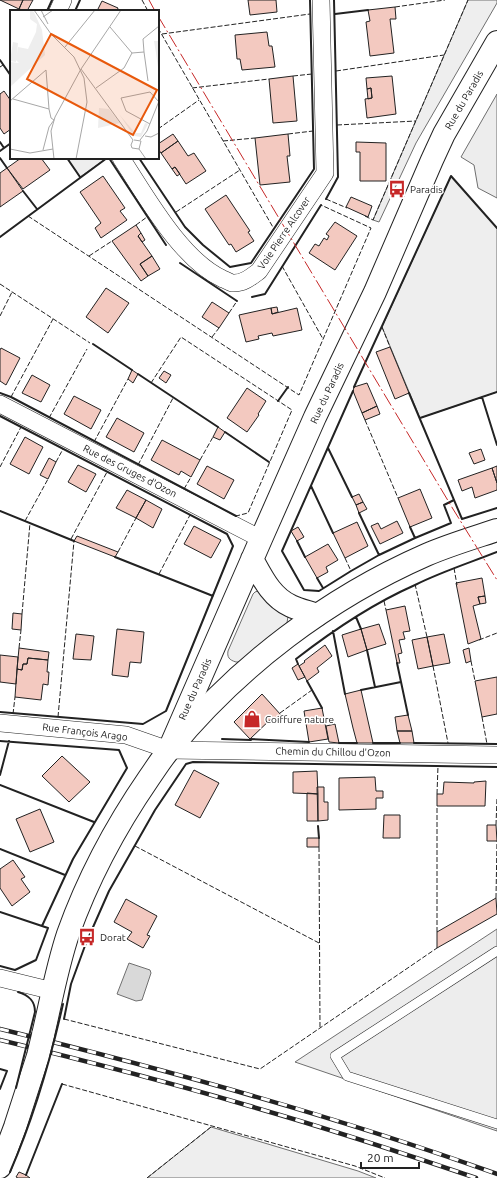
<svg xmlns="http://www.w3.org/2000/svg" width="497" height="1178" viewBox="0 0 497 1178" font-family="Ubuntu,sans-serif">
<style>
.green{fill:#eee;stroke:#6f6f6f}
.parking{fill:#ededed;stroke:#6f6f6f}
.water{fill:#d9d9d9;stroke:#6f6f6f}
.building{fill:#f3c9c0;stroke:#222}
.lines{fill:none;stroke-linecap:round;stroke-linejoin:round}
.lane-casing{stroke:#222;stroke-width:10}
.street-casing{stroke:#222;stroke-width:18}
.secondary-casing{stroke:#222;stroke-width:24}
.primary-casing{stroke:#222;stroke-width:24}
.lane{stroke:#fff;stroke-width:9}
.street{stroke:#fff;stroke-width:17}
.secondary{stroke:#fff;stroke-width:22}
.primary{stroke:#fff;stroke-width:22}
.rail-casing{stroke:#222;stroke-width:4.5}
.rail{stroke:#fff;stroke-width:3;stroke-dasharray:9;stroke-linecap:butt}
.primary-bridge-casing{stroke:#222;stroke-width:24;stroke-linecap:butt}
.primary-bridge{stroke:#fff;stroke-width:22}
.fence{stroke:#222;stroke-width:1;stroke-dasharray:5 2;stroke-linecap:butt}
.wall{stroke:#222;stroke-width:2}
.power{stroke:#c62828;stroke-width:1;stroke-dasharray:14 3 2 3;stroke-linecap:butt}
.labels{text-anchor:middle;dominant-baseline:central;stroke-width:3;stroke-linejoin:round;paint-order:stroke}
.street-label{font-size:10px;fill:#222;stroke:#fff}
.poi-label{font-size:10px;fill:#222;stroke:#fff;text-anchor:start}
.inset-road{fill:none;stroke:#a7a7a7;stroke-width:1}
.view{fill:#e8590c;fill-opacity:0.15;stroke:#e8590c;stroke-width:2}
.inset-edge{fill:none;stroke:#222;stroke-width:2}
</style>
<rect width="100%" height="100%" fill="#fff"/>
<path class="green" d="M 468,0 L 497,0 L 497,3 L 416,143 L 379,222 L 373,220 Z
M 67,158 L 107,158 L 80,177 Z
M 451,176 L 497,228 L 497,392 L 420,418 L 382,327 Z
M 258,591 L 288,616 L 287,623 L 240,662 L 236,662 C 229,660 227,657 228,651 L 253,594 L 255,592 Z
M 211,1127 L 358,1171 L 376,1178 L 147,1178 Z"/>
<path class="parking" d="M 497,94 L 497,198 L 478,188 L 474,165 L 461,157 Z
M 497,929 L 497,1131 L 295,1062 Z"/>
<path class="water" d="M 129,963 L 150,970 L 151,973 L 142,1000 L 136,1001 L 117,994 Z"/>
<path class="building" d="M 0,0 L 23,0 L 19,9 Z
M 23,0 L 33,0 L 27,11 L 19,9 Z
M 248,0 L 276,0 L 277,12 L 250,15 Z
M 102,1 L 118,8 L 117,11 L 97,11 Z
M 395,7 L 396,19 L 390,19 L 394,53 L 370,56 L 366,22 L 370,21 L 368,10 Z
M 267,32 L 269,46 L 272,46 L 275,67 L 242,70 L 240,59 L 237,59 L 235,35 Z
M 293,76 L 297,121 L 273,123 L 269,79 Z
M 392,76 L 396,114 L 367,118 L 365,99 L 372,98 L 371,88 L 367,89 L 366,78 Z
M 371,88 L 372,98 L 368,99 L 367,89 Z
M 4,91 L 11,101 L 11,129 L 4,134 L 0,128 L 0,94 Z
M 173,134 L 178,141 L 161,153 L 158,149 L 158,144 Z
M 288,134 L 290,156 L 287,156 L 290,182 L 260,185 L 255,138 Z
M 178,141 L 188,156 L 194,153 L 206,171 L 186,184 L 175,167 L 172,169 L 161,153 Z
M 356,142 L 386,143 L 386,181 L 360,181 L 360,152 L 356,152 Z
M 21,158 L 41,158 L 50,170 L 23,189 L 7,168 Z
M 175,167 L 180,174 L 177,176 L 172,169 Z
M 7,168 L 23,191 L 0,207 L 0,173 Z
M 103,176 L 125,208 L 120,211 L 127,220 L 101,238 L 95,228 L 101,223 L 80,192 Z
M 226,195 L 250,231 L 248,232 L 254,241 L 236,252 L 231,244 L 229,245 L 205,209 Z
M 351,197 L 372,206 L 368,217 L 346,207 Z
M 335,222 L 357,236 L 335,270 L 309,253 L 315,244 L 319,246 L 324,238 L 327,240 L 329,236 L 326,234 Z
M 136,225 L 141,233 L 138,236 L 152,256 L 140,264 L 148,276 L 141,281 L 112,241 Z
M 141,233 L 145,240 L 142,242 L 138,236 Z
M 152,256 L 160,269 L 148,276 L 140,264 Z
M 106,288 L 129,303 L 108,333 L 86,317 Z
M 212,302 L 229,313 L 219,328 L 202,317 Z
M 277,307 L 278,312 L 272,314 L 271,308 Z
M 271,308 L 272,314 L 297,308 L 302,330 L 273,336 L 272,333 L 258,336 L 259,339 L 246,342 L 239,315 Z
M 390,347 L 409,393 L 395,399 L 376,352 Z
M 1,348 L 20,358 L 6,385 L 0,381 L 0,350 Z
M 132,370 L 138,374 L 133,383 L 128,379 Z
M 164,371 L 171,375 L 166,383 L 159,378 Z
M 32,375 L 50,385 L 41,402 L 22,393 Z
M 367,383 L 377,406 L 362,413 L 353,391 L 354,387 Z
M 247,388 L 266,401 L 258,414 L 259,415 L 247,432 L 227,418 Z
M 74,396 L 101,410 L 91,429 L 64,414 Z
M 377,406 L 380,414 L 365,420 L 362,413 Z
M 117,418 L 144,433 L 134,452 L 106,437 Z
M 218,427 L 225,432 L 220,440 L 213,437 Z
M 25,437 L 43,447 L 29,474 L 10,464 Z
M 162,440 L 200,460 L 191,477 L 181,471 L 179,475 L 151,460 Z
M 481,449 L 485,460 L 474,464 L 469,453 Z
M 49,458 L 56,462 L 48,479 L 40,475 Z
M 78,465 L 96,474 L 86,492 L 68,482 Z
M 207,466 L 234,480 L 224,499 L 197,484 Z
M 497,466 L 497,483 L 492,468 Z
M 492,468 L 497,483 L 497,490 L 475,498 L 472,487 L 462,491 L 458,480 Z
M 420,489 L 432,518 L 410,527 L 398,498 Z
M 127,490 L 146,500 L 136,518 L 116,508 Z
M 359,494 L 363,502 L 356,505 L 352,497 Z
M 146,500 L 162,509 L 153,528 L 136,518 Z
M 363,502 L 367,509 L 359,513 L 356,505 Z
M 397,521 L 403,533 L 380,544 L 371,526 L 378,523 L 381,529 Z
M 357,522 L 368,546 L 345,558 L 333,533 Z
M 194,526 L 221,540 L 211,558 L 184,544 Z
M 298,527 L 304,537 L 297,541 L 291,531 Z
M 77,536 L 118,552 L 115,557 L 74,541 Z
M 328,544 L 338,560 L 326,567 L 328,572 L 317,578 L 305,557 Z
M 482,578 L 485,596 L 478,597 L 480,604 L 473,606 L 481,639 L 468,644 L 456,583 Z
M 485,596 L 486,603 L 480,604 L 478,597 Z
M 405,606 L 410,631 L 403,632 L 405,639 L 399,640 L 402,653 L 398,654 L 400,663 L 397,663 L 386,610 Z
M 13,613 L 22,614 L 21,630 L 12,629 Z
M 379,624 L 386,644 L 367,650 L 361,629 Z
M 117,629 L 144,632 L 141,663 L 130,662 L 128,677 L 112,675 Z
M 361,629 L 367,650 L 348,657 L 342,635 Z
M 76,634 L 94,636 L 91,660 L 73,659 Z
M 444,634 L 450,663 L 433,666 L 427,637 Z
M 427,637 L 433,666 L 418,669 L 412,640 Z
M 325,645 L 332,656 L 317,668 L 319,672 L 307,681 L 299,666 L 305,662 L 304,661 Z
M 19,648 L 49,652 L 48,660 L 28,658 L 27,664 L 23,664 L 22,670 L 17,669 Z
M 469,648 L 471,661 L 466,663 L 463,650 Z
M 0,655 L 18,657 L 16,684 L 0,682 Z
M 28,658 L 48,660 L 47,672 L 49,672 L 48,685 L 43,684 L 41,700 L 15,697 L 17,669 L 22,670 L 23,664 L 27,664 Z
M 298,664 L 305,677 L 298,680 L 292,668 Z
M 497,677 L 497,714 L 482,717 L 475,681 Z
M 361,690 L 373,743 L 357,743 L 353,728 L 345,694 Z
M 262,694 L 281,715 L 276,720 L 273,717 L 250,739 L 234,722 Z
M 322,708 L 328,739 L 309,742 L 304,711 Z
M 408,715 L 412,731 L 397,731 L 395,717 Z
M 335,724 L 339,743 L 329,742 L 326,726 Z
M 397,731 L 412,731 L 414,743 L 400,743 Z
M 62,756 L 90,782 L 69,802 L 42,776 Z
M 194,770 L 219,783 L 200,818 L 175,805 Z
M 317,771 L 318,794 L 293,793 L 293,772 Z
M 375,777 L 376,791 L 383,791 L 383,798 L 376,798 L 376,809 L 339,810 L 339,778 Z
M 486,781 L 485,806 L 437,806 L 437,794 L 443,794 L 444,782 L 474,783 L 474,782 Z
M 317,787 L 324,787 L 324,802 L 328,802 L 328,820 L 318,821 Z
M 307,793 L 318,794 L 318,821 L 307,821 Z
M 40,809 L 54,842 L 30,852 L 16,819 Z
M 384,815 L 400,815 L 400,838 L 383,838 Z
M 487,825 L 496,825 L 497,841 L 487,841 Z
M 307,838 L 319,838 L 319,847 L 307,847 Z
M 13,860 L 25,877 L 21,879 L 30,892 L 12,906 L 0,888 L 0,869 Z
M 496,898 L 497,914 L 437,948 L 437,932 Z
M 126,899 L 157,916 L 147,935 L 150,936 L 143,948 L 127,939 L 132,932 L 114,922 Z
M 19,1172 L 26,1175 L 30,1178 L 18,1178 L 16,1177 Z"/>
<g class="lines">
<g class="lane-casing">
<path id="lane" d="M 497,951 L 335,1056 L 347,1076 L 497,1124"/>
</g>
<g class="street-casing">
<path id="street" d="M 58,11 L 63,0
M 121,158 C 146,196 181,260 223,279 C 226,280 229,282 232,283 C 243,284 251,277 259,271 L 325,173 L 321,0
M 0,404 L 261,539
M 0,723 L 126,735 L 169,750 L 497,755
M 0,978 L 53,991"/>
</g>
<g class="secondary-casing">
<path id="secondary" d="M 252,559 C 262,577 271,597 291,606 C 299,610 309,612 317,615
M 171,745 L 261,539 L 315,417 L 375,292 L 432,160 L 444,134 L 497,42"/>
</g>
<g class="primary-casing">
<path id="primary" d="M 43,1035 C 51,1001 57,967 68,934 C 88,878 116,826 149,778 C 156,768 162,758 170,749 C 238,666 328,598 426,555 C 449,545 473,538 497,530
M 0,1167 L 15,1127 L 38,1056"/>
</g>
<use href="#lane" class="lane"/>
<use href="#street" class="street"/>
<use href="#secondary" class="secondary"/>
<use href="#primary" class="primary"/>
<g class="rail-casing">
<path id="rail" d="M 0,1029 C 168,1070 335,1116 497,1174
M 0,1040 C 82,1060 164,1081 246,1105 C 323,1127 400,1152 476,1178"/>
</g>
<use href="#rail" class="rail"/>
<g class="primary-bridge-casing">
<path id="primary-bridge" d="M 38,1056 L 43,1035"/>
</g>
<use href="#primary-bridge" class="primary-bridge"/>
<path class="fence" d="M 142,0 L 148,11
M 395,7 L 445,0
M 158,28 L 274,229
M 162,34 L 310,14
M 0,67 L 3,65
M 336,71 L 444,55
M 293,76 L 312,74
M 192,88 L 269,79
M 337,125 L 416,121
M 158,129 L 199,100
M 288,134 L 313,131
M 223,141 L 255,138
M 326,199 L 347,208
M 176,212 L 240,170
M 28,216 L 299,395 L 371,228 L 321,205
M 365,216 L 373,220 L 468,0
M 136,225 L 147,217
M 89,256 L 112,241
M 282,266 L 323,339
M 0,284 L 90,343
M 229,313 L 237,301
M 0,316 L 12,292
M 382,327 L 390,347
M 212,337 L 219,328
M 151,383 L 181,337 L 292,410 L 248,513 L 236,516
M 11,397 L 53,319
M 49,418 L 87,349
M 365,420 L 398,498
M 94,442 L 128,379
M 200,460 L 213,437
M 56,462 L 63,449
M 138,465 L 173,398
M 0,467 L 21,427
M 184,489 L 191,477
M 25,521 L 48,479
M 71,539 L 107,472
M 118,552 L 136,518
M 345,558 L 351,571
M 454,568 L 457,585
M 159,574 L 190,515
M 415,584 L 427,637
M 384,601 L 386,610
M 22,614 L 30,523
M 479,640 L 497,633
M 19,648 L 21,630
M 471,661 L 475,681
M 433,666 L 448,743
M 280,713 L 312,690
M 13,714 L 15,697
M 58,717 L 74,541
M 482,717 L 487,744
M 437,794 L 438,766
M 496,825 L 497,798
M 135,846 L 319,943
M 319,847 L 320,1027
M 496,898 L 497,841
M 437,932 L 437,806
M 64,1019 L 260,1069 L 437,948
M 62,1084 L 355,1166 L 385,1178
M 147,1178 L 211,1127"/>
<path class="wall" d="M 47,11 L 52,0
M 75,11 L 80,0
M 335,14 L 368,10
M 0,60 L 11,76
M 0,142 L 4,148
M 0,151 L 11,143
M 0,158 L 7,168
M 67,158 L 80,177
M 109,158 L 166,245
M 139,158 L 185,227 L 203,245 L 230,267 L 251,263 L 314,169 L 310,0
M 23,191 L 37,209
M 326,199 L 338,177 L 334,0
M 0,237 L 107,158
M 180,263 L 237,301
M 252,297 L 265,294 L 321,205
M 93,344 L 132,370
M 138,374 L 218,427
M 354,387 L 451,176 L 497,228
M 353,391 L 282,551 L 304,590 L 319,591 L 351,571 L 379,555 L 415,538 L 451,523 L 444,505 L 454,500
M 0,393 L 11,397 L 236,516
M 409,393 L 462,519 L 497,508
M 482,397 L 497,445
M 278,401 L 288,387
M 0,416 L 227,534 L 233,546 L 166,711 L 143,724 L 0,712
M 420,418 L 497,392
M 225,432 L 269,462
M 328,448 L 352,497
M 311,486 L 333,533
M 0,511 L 74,541
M 359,513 L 379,555
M 410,527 L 415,538
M 297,541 L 305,557
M 115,557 L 213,596
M 317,578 L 323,588
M 356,617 L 361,629
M 333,631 L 345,694
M 367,650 L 375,687
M 397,663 L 408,715
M 298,664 L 296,659 C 332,631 372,604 415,585 C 441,572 469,563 497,552
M 307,681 L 322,708
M 361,690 L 401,682
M 222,739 L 251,740
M 250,739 L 309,742
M 0,741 L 119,750 L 127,768 L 73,859 L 42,926 L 48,928 L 36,960 L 15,970 L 0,966
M 339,743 L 357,743
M 373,743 L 400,743
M 414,743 L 497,744
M 0,775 L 9,741
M 0,785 L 94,822
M 318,826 L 319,838
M 0,849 L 65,875
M 0,912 L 42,926
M 64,1019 L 71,984 L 86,943 L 109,891 L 155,810 L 186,764 L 193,762 L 497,767
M 0,1069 L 7,1071 L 0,1089
M 16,1088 L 35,1012 C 35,1000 28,995 18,992
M 10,1172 C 34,1117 50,1062 63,1004
M 26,1175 L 62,1084"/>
<path class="power" d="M 149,0 L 155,11
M 158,16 L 453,509 L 497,580"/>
</g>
<defs>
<g id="bus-bare" transform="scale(1.38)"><path d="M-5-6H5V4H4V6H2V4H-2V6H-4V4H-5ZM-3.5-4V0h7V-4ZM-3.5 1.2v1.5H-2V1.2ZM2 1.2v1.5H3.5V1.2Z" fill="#c62828" stroke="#fff" stroke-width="2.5" paint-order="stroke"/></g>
<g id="shop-bare" transform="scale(1.38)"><path d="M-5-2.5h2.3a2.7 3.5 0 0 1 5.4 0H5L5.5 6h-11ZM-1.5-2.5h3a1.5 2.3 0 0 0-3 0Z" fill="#c62828" stroke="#fff" stroke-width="2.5" paint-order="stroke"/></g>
</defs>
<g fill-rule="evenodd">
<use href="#bus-bare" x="397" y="189"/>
<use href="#shop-bare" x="252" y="719"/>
<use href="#bus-bare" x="87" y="937"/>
</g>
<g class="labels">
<g class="street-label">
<text transform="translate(464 100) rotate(-60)">Rue du Paradis</text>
<text transform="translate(284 233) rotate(-56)">Voie Pierre Alcover</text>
<text transform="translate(327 393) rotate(-65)">Rue du Paradis</text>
<text transform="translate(130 471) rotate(27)">Rue des Gruges d'Ozon</text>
<text transform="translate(195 689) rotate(-66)">Rue du Paradis</text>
<text transform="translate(85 732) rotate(7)">Rue François Arago</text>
<text transform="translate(333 752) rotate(1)">Chemin du Chillou d'Ozon</text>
</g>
<g class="poi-label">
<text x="410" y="189">Paradis</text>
<text x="265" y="719">Coiffure nature</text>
<text x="100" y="937">Dorat</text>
</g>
</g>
<g transform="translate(10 10)">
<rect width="149" height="149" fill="#fff"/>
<path d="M 20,0 L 24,2 L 32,20 L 35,45 L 0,77 L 0,52 L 9,53 L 6,50 L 8,37 L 18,39 L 26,22 L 27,14 L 20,9 ZM 144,31 L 149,31 L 149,65 L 146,43 ZM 3,32 L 8,33 L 6,52 L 0,51 ZM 89,98 L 99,99 L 110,113 L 88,118 ZM 109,104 L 125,123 L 131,123 L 135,113 L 138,114 L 131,127 L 124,126 Z" fill="#eee"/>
<path class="inset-road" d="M 24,0 L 41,24 L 64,47 L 74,68 L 77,92 L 66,149M 31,0 L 38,14M 33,7 L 43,0M 55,37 L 85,0M 134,42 L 138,71M 122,43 L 134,42 L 133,29 L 149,16M 71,59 L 123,130M 86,78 L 114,58 L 122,43 L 100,17M 3,89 L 39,99 L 41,108 L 44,110 L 39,117 L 33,140M 0,91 L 36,60 L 39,99M 140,114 L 116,101 L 111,88 L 140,82 L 149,92M 135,126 L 141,127 L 149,123M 123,130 L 121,135 L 122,138 L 129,139M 124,130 L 131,131 L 129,139M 130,130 L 137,121 L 149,91M 0,139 L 20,143 L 43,139M 129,139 L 136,149M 44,149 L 41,121 L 45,107 L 71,59 L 111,0"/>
<path class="view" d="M 41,24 L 147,80 L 123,125 L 17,69 Z"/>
<rect width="149" height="149" class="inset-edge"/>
</g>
<path d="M361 1162v6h58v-6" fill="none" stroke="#222222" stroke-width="2"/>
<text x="367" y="1162" font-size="12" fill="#222222" stroke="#ffffff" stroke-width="3" paint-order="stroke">20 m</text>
</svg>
